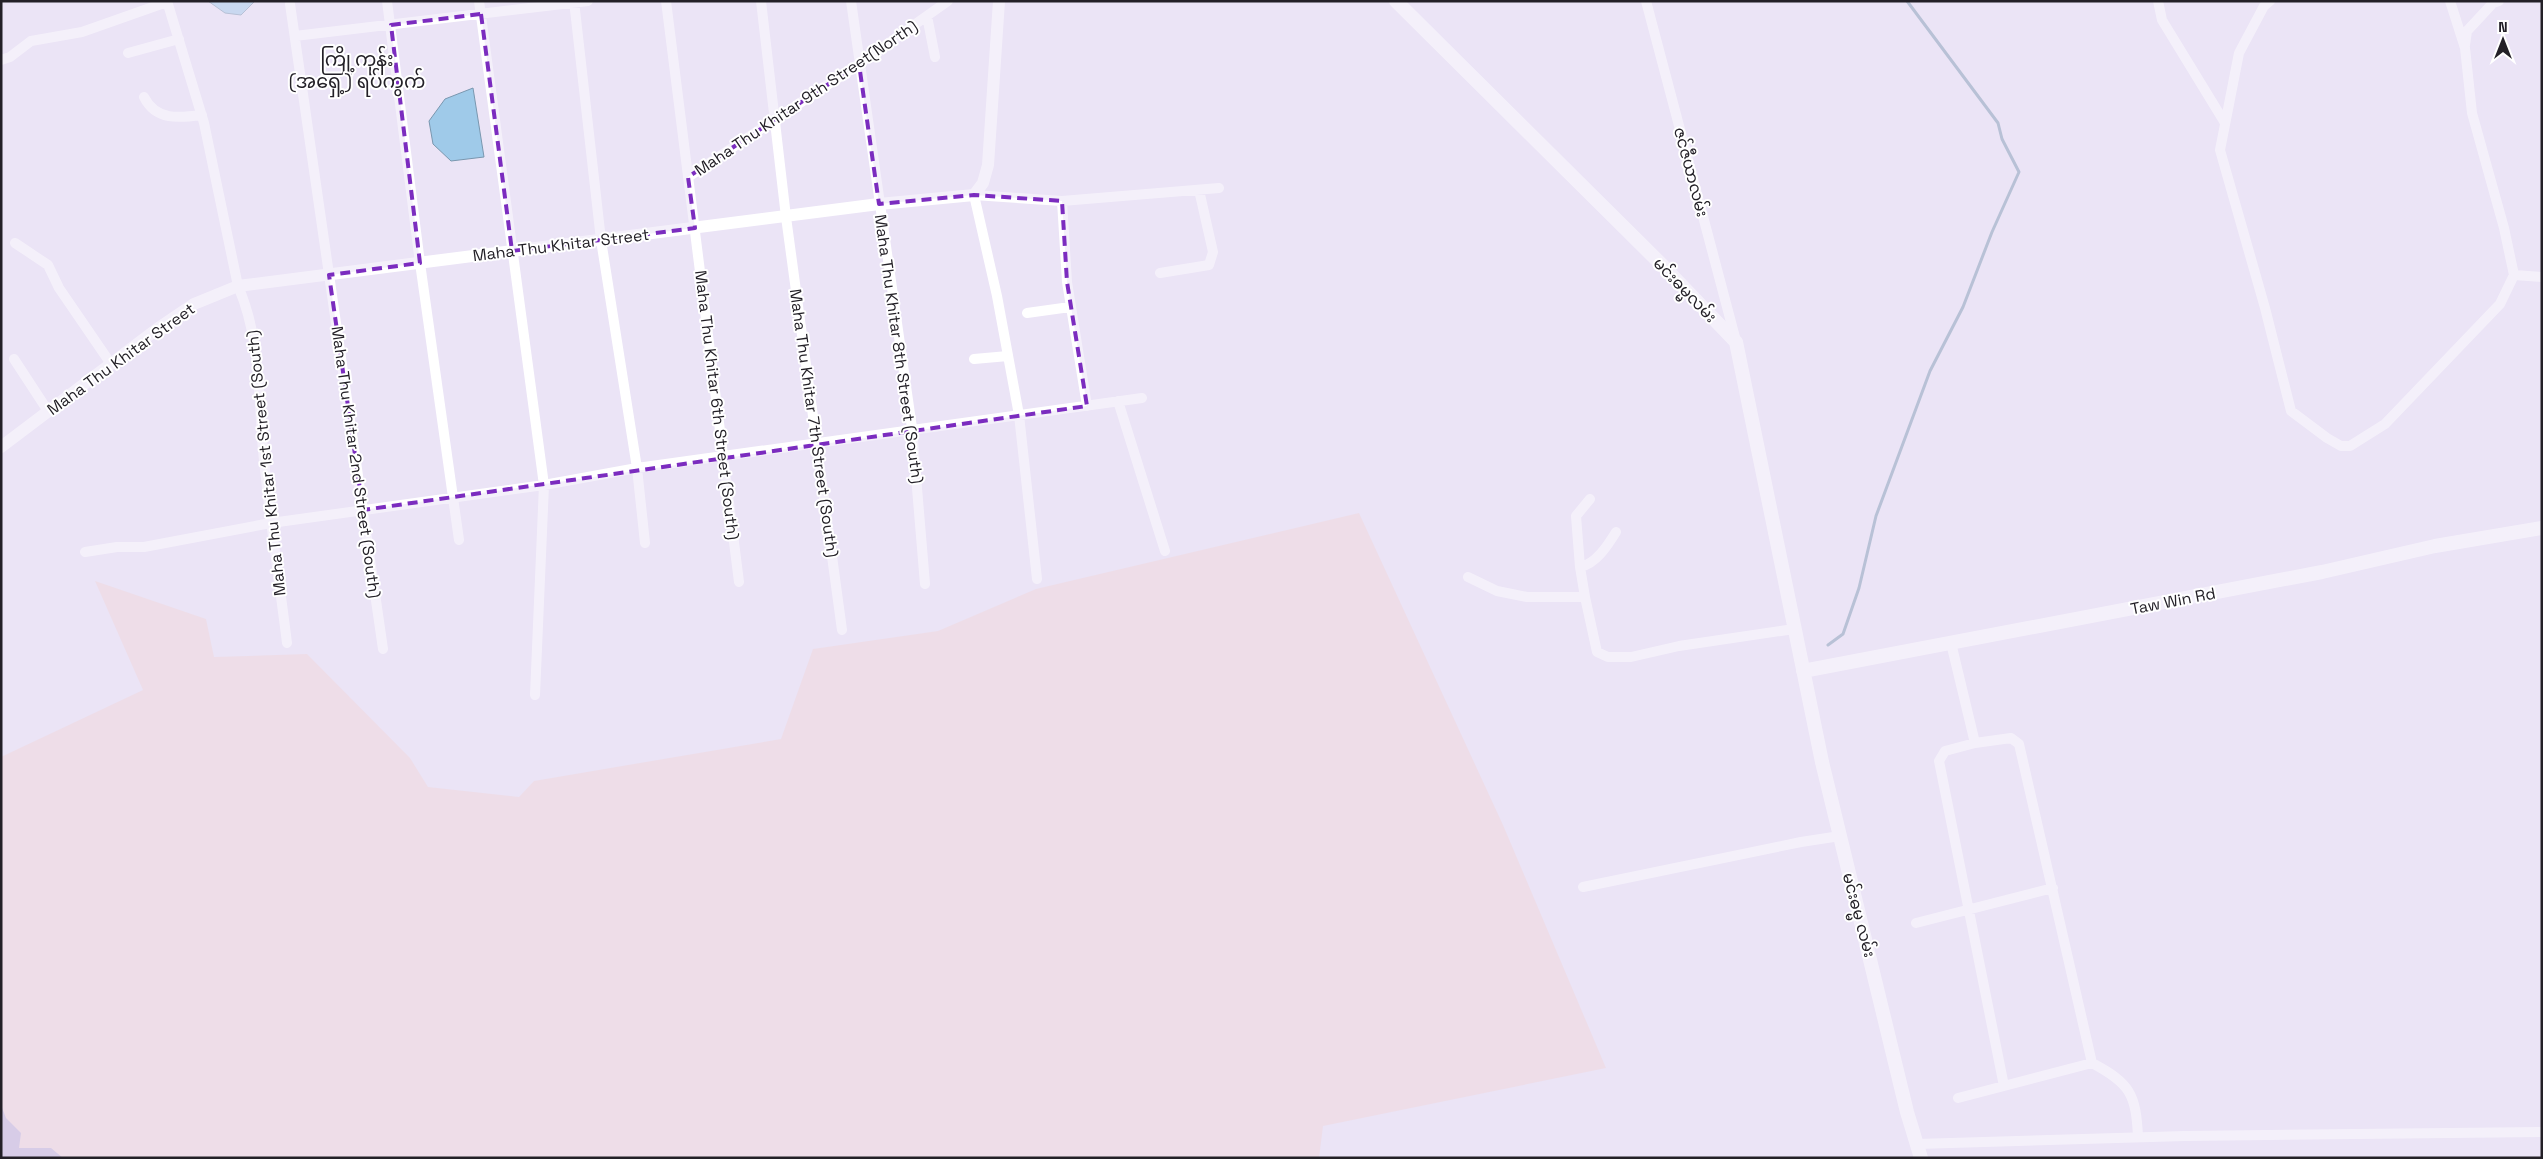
<svg xmlns="http://www.w3.org/2000/svg" width="2543" height="1159" viewBox="0 0 2543 1159" font-family="'Space Grotesk','Noto Sans Myanmar',sans-serif">
<style>
.education{fill:#f1d6d8}
.green{fill:#bfb0d6}
.water{fill:#9fcae9;stroke:#7a97af}
.lines{fill:none;stroke-linecap:round;stroke-linejoin:round}
.stream{stroke:#7a97af;stroke-width:3}
.minor{stroke:#fff;stroke-width:10}
.tertiary{stroke:#fff;stroke-width:12}
.secondary{stroke:#fff;stroke-width:14}
.marked{fill:none;stroke:#7b2cbf;stroke-width:4;stroke-dasharray:10 6;stroke-linejoin:round}
.labels{text-anchor:middle;dominant-baseline:central;stroke-width:4;stroke-linejoin:round;paint-order:stroke}
.street-label{font-size:16px;fill:#232027;stroke:#fff}
.quarter-label{font-size:19px;fill:#232027;stroke:#fff}
</style>
<rect width="100%" height="100%" fill="#ebe4f6"/>
<path class="education" d="M 1359,513 L 1503,825 L 1606,1068 L 1323,1126 L 1319,1158 L 1,1158 L 1,757 L 143,690 L 95,581 L 206,619 L 214,657 L 307,654 L 410,758 L 428,787 L 519,797 L 534,781 L 781,739 L 813,649 L 938,631 L 1036,589 Z"/>
<path class="green" d="M 1,1105 L 6,1118 L 21,1133 L 19,1148 L 51,1148 L 63,1158 L 1,1158 Z"/>
<path class="water" d="M 208,1 L 255,1 L 241,15 L 225,13 Z
M 473,88 L 484,157 L 451,161 L 433,144 L 429,121 L 445,99 Z"/>
<g class="lines">
<path class="stream" d="M 1828,645 L 1843,634 L 1859,588 L 1876,516 L 1930,371 L 1963,307 L 1992,232 L 2019,172 L 2002,139 L 1998,123 L 1907,1"/>
<path class="minor" d="M 167,1 L 204,123 L 238,286 C 261,339 258,394 263,450 C 269,515 279,578 287,643
M 387,1 L 420,263 L 459,540
M 479,1 L 544,485 L 535,695
M 574,1 L 601,240 L 637,468 L 645,543
M 666,1 L 739,582
M 761,1 L 786,217 L 842,630
M 851,1 L 912,428 L 925,584
M 1646,1 L 1736,341
M 2158,1 L 2162,20 L 2225,123
M 2270,1 L 2264,6 L 2239,53 L 2220,150 L 2265,308 L 2291,411 L 2327,438 L 2341,446 L 2350,446 L 2385,424 L 2500,304 L 2514,275
M 2450,1 L 2465,48 L 2472,113 L 2504,228 L 2514,275 L 2542,277
M 290,4 L 383,649
M 927,16 L 935,57
M 295,36 L 588,1
M 2465,45 L 2467,31 L 2493,3 L 2499,1
M 128,53 L 179,39
M 1,60 L 10,57 L 31,41 L 82,32 L 167,2
M 144,97 C 156,121 179,118 202,115
M 688,177 L 859,64 L 948,1
M 1062,201 L 1067,282 L 1087,406
M 15,243 L 48,265 L 59,288 L 111,364
M 1160,273 L 1209,265 L 1213,252 L 1199,190
M 1027,313 L 1070,307
M 14,359 L 48,411
M 974,359 L 1008,356
M 1118,401 L 1165,551
M 85,552 L 117,547 L 144,547 L 271,523 L 544,485 L 637,468 L 1142,398
M 1580,567 L 1576,516 L 1590,499
M 1468,577 L 1497,591 L 1527,597 L 1585,597 L 1597,652 L 1608,657 L 1631,657 L 1679,646 L 1794,629
M 1037,579 L 1019,415 L 997,296 L 974,195 L 1062,201 L 1219,188
M 1585,597 L 1580,567 C 1596,564 1608,545 1616,532
M 1951,643 L 1975,743 L 1945,751 L 1939,761 L 2004,1086
M 1975,743 L 2011,738 L 2019,744 L 2092,1063
M 1583,887 L 1801,842 L 1840,836
M 1916,923 L 2053,888
M 1958,1098 L 2092,1063 C 2130,1083 2136,1094 2138,1137
M 1917,1144 L 2185,1136 L 2542,1132"/>
<path class="tertiary" d="M 1,447 L 157,329 L 194,304 L 238,286 L 879,204 L 974,195 L 983,183 L 988,165 L 999,1"/>
<path class="secondary" d="M 1396,1 L 1664,267 L 1736,342 L 1822,762 L 1907,1112 L 1921,1158
M 1803,671 L 2322,572 L 2435,546 L 2542,528"/>
</g>
<path d="M0 0H2543V1159H0ZM 481,14 L 512,251 L 695,228 L 688,177 L 859,64 L 879,204 L 974,195 L 1062,201 L 1067,282 L 1087,406 L 363,510 L 329,275 L 420,263 L 391,25 Z" fill="#ebe4f6" fill-opacity=".55" fill-rule="evenodd"/>
<path class="marked" d="M 481,14 L 512,251 L 695,228 L 688,177 L 859,64 L 879,204 L 974,195 L 1062,201 L 1067,282 L 1087,406 L 363,510 L 329,275 L 420,263 L 391,25 Z"/>
<g class="labels">
<g class="street-label">
<text transform="translate(806 98) rotate(-34)">Maha Thu Khitar 9th Street(North)</text>
<text transform="translate(1691 172) rotate(75)">ဇင်ဇီယာလမ်း</text>
<text transform="translate(561 245) rotate(-7)">Maha Thu Khitar Street</text>
<text transform="translate(1685 290) rotate(46)">မင်းဓမ္မလမ်း</text>
<text transform="translate(899 349) rotate(82)">Maha Thu Khitar 8th Street (South)</text>
<text transform="translate(121 359) rotate(-36)">Maha Thu Khitar Street</text>
<text transform="translate(717 405) rotate(83)">Maha Thu Khitar 6th Street (South)</text>
<text transform="translate(814 423) rotate(82)">Maha Thu Khitar 7th Street (South)</text>
<text transform="translate(356 462) rotate(82)">Maha Thu Khitar 2nd Street (South)</text>
<text transform="translate(266 463) rotate(-96)">Maha Thu Khitar 1st Street (South)</text>
<text transform="translate(2173 601) rotate(-11)">Taw Win Rd</text>
<text transform="translate(1859 915) rotate(75)">မင်းဓမ္မ လမ်း</text>
</g>
<g class="quarter-label">
<text x="357" y="59">ကြို့ကုန်း<tspan x="357" dy="22">(အရှေ့) ရပ်ကွက်</tspan></text>
</g>
</g>
<rect width="2543" height="1159" fill="none" stroke="#232027" stroke-width="5"/>
<g transform="translate(2503 40)" stroke="#ffffff" stroke-width="4" paint-order="stroke">
<path d="M0-4L9 19L0 12L-9 19Z" fill="#232027"/>
<text y="-8" font-size="14" font-weight="bold" text-anchor="middle" fill="#232027">N</text>
</g>
</svg>
